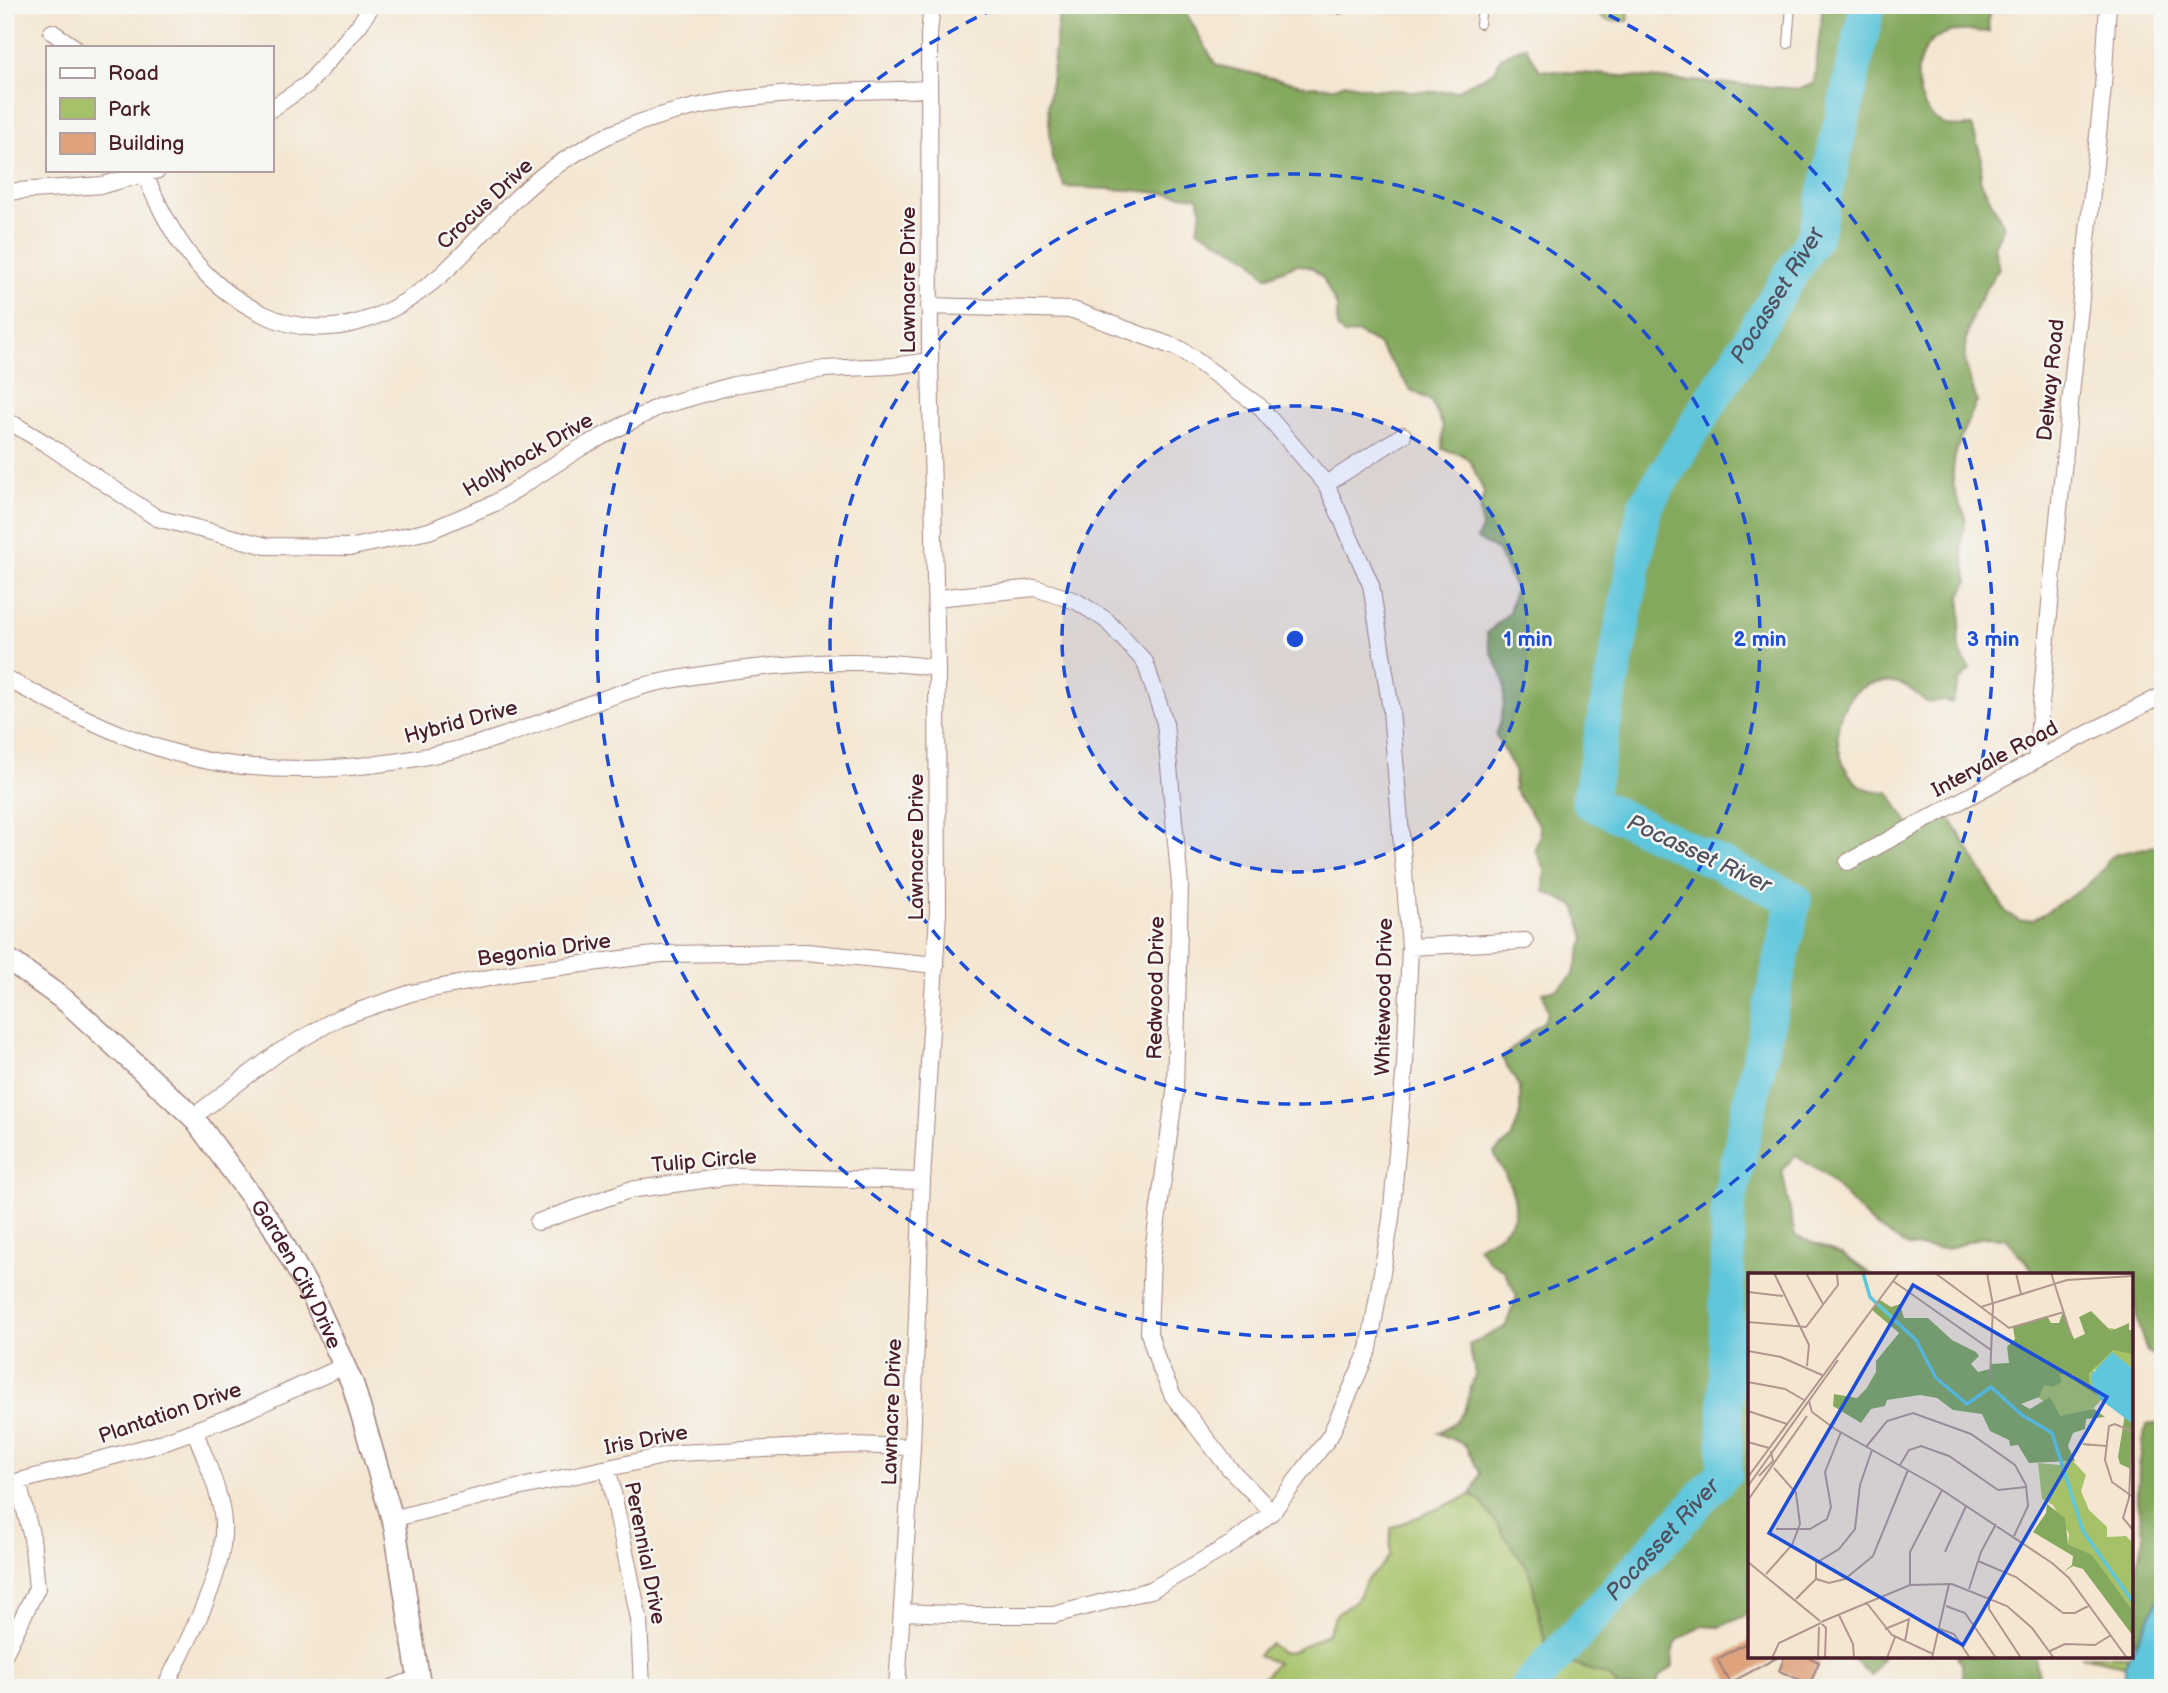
<svg xmlns="http://www.w3.org/2000/svg" width="2168" height="1693" viewBox="0 0 2168 1693" font-family="'Balsamiq Sans',sans-serif">
<style>
.green{fill:#a6c269;stroke:#78704a;stroke-width:2}
.forest{fill:#84a85d;stroke:#676444;stroke-width:2}
.water{fill:#5fc6dc;stroke:#547284;stroke-width:2}
.lines{fill:none;stroke-linecap:round;stroke-linejoin:round}
.river{stroke:#5fc6dc;stroke-width:35}
.building{fill:#dea27d}
.service-casing{stroke:#9f827e;stroke-width:10}
.minor-casing{stroke:#9f827e;stroke-width:18}
.tertiary-casing{stroke:#9f827e;stroke-width:24}
.service{stroke:#fff;stroke-width:8}
.minor{stroke:#fff;stroke-width:16}
.tertiary{stroke:#fff;stroke-width:21}
.ring{fill:none;stroke:#1d4ed8;stroke-width:3.5;stroke-dasharray:12 9}
.labels{text-anchor:middle;dominant-baseline:central;stroke-width:5;stroke-linejoin:round;paint-order:stroke}
.street-label{font-size:21px;fill:#4a1f2b;stroke:#f6f6f2}
.water-label{font-size:23px;font-style:italic;fill:#505160;stroke:#f6f6f2}
.inset-river{fill:none;stroke:#5fc6dc;stroke-width:3.5}
.inset-road{fill:none;stroke:#b0968f;stroke-width:2}
.view{fill:#1d4ed8;fill-opacity:0.15;stroke:#1d4ed8;stroke-width:3.5}
.inset-edge{fill:none;stroke:#4a1f2b;stroke-width:3.5}
.centre{fill:#1d4ed8;stroke:#f6f6f2;stroke-width:3.5}
.ring-label{font-size:21px;text-anchor:middle;font-weight:bold;fill:#1d4ed8;stroke:#f6f6f2;stroke-width:5;stroke-linejoin:round;paint-order:stroke}
</style>
<rect width="100%" height="100%" fill="#f6f6f2"/>
<filter id="ink" filterUnits="userSpaceOnUse"><feTurbulence type="fractalNoise" baseFrequency=".0143" numOctaves="2"/><feDisplacementMap in="SourceGraphic" scale="14" xChannelSelector="R" yChannelSelector="G"/><feConvolveMatrix kernelMatrix="1 2 1 2 8 2 1 2 1" color-interpolation-filters="sRGB"/></filter>
<filter id="wash" filterUnits="userSpaceOnUse"><feTurbulence type="fractalNoise" baseFrequency=".00686" numOctaves="4" result="noise"/><feDisplacementMap in="SourceGraphic" scale="28" xChannelSelector="R" yChannelSelector="G"/><feGaussianBlur stdDeviation="1.57" result="paint"/><feColorMatrix in="noise" values="0 0 0 0 0 0 0 0 0 0 0 0 0 0 0 0 0 1.4 0 .05"/><feComposite in="paint" operator="in"/></filter>
<g filter="url(#wash)">
<rect width="100%" height="100%" fill="#f4e6d1"/>
<path class="green" d="M 1608,5 L 1629,5 L 1628,21 L 1606,20 L 1600,15 L 1602,10 Z
M 1471,1495 L 1482,1503 L 1530,1572 L 1545,1642 L 1557,1659 L 1609,1676 L 1619,1688 L 1253,1688 L 1277,1663 L 1258,1656 L 1263,1649 L 1271,1644 L 1281,1653 L 1292,1652 L 1327,1634 L 1335,1616 L 1358,1598 L 1367,1579 L 1378,1570 L 1390,1555 L 1391,1528 Z
M 2081,1656 L 2129,1656 L 2125,1665 Z"/>
<path class="forest" d="M 1060,5 L 1185,5 L 1185,11 L 1216,65 L 1307,86 L 1335,87 L 1345,83 L 1372,89 L 1434,92 L 1457,91 L 1495,71 L 1501,57 L 1525,46 L 1540,70 L 1800,89 L 1814,83 L 1823,5 L 1991,5 L 1988,20 L 1989,32 C 1972,31 1951,28 1936,38 C 1909,55 1913,108 1940,122 C 1949,128 1961,127 1972,126 L 1982,159 L 1980,180 L 2004,226 L 1994,247 L 1999,268 C 1981,294 1963,326 1965,359 C 1966,372 1973,388 1977,401 C 1959,440 1939,477 1966,516 L 1961,545 L 1968,582 C 1957,601 1962,596 1961,614 C 1959,641 1953,644 1970,669 L 1959,682 L 1952,703 L 1944,700 L 1928,703 C 1920,697 1911,688 1902,684 C 1897,682 1891,682 1886,682 C 1834,680 1823,753 1858,784 C 1867,791 1878,791 1889,792 L 1909,825 L 1945,810 L 2006,912 L 2019,921 L 2033,920 L 2085,887 L 2105,868 L 2109,858 L 2117,854 L 2154,846 L 2163,853 L 2163,1361 L 2147,1352 L 2138,1325 L 2131,1275 L 2032,1275 L 2033,1270 L 2005,1238 L 1983,1237 L 1947,1249 L 1908,1247 L 1871,1223 L 1826,1176 L 1795,1155 L 1782,1170 L 1795,1236 L 1843,1255 L 1872,1275 L 1750,1275 L 1750,1613 L 1720,1627 L 1700,1626 L 1677,1641 L 1672,1653 L 1673,1666 L 1659,1677 L 1655,1688 L 1619,1688 L 1609,1676 L 1557,1659 L 1545,1642 L 1530,1572 L 1482,1503 L 1471,1495 L 1480,1473 L 1465,1445 L 1438,1433 L 1455,1422 L 1464,1411 L 1475,1374 L 1469,1345 L 1505,1327 L 1517,1296 L 1504,1270 L 1489,1261 L 1478,1247 C 1487,1241 1499,1236 1506,1228 C 1528,1207 1504,1174 1494,1153 L 1511,1139 L 1520,1115 L 1520,1088 L 1502,1058 L 1544,1021 L 1548,1012 L 1543,992 L 1557,989 L 1573,976 L 1585,938 L 1575,906 L 1544,891 L 1545,869 L 1535,849 L 1540,835 L 1539,825 L 1514,789 L 1515,771 L 1496,735 C 1502,720 1508,690 1502,675 C 1496,661 1488,649 1487,633 L 1509,613 L 1515,588 L 1498,551 L 1477,539 L 1482,528 L 1480,511 L 1484,492 L 1471,463 L 1463,455 L 1442,449 L 1443,426 L 1431,401 L 1411,390 L 1378,344 L 1358,333 L 1344,335 L 1337,327 L 1337,307 L 1323,278 L 1312,268 L 1297,264 L 1266,277 L 1251,259 L 1197,229 L 1202,212 L 1198,197 L 1132,190 L 1065,187 L 1052,159 L 1048,107 Z
M 2163,1423 L 2163,1619 L 2135,1645 L 2131,1632 L 2131,1582 L 2144,1539 L 2138,1500 L 2139,1466 L 2146,1425 Z
M 1851,1656 L 1883,1656 L 1871,1676 Z
M 1957,1656 L 2035,1656 L 2041,1688 L 1963,1688 L 1962,1664 Z"/>
<path class="water" d="M 2163,1591 L 2163,1688 L 2125,1688 L 2125,1665 Z"/>
<g class="lines">
<path class="river" id="s1" d="M 1527,1688 L 1725,1472 L 1728,1207 L 1794,899 L 1589,802 L 1645,506 L 1816,234 L 1868,5"/>
</g>
<g id="blocks">
<path class="building" d="M 1750,1641 L 1750,1656 L 1780,1656 L 1730,1683 L 1717,1659 Z
M 1785,1656 L 1806,1656 L 1819,1662 L 1810,1684 L 1779,1671 Z"/>
</g>
</g>
<g filter="url(#ink)">
<use href="#blocks" fill-opacity="0" stroke="#9f827e" stroke-width="2"/>
<g class="lines">
<g class="service-casing">
<path id="service" d="M 1340,10 L 1340,5
M 1480,24 L 1482,5
M 1788,44 L 1791,5"/>
</g>
<g class="minor-casing">
<path id="minor" d="M 52,32 L 74,47
M 271,109 L 308,84 L 360,24 L 372,5
M 143,170 C 169,233 198,282 261,313 C 326,345 389,320 441,275 C 476,244 505,204 543,175 C 560,162 592,143 611,134 C 711,89 822,93 929,89
M 5,192 L 103,185 L 158,170
M 5,422 L 15,425 L 48,445 L 157,518 L 266,546 L 353,547 L 429,531 L 495,503 L 582,447 L 658,407 L 734,385 L 824,369 L 892,366 L 930,361
M 1326,484 L 1403,435
M 936,598 L 1035,588 L 1076,601 L 1106,620 L 1145,662 L 1165,723 L 1180,885 L 1175,1092 L 1152,1258 L 1149,1333 L 1158,1362 L 1173,1396 L 1229,1468 L 1272,1512
M 5,678 C 79,717 158,758 242,766 C 326,775 423,763 503,736 C 550,720 596,700 643,686 C 674,678 706,674 737,670 C 804,662 870,658 937,668
M 2036,760 L 2055,548 L 2103,87 L 2108,5
M 1848,862 L 2036,760 L 2163,695
M 1410,947 L 1525,941
M 193,1117 L 279,1052 L 338,1018 L 411,993 L 520,972 L 662,954 L 806,952 L 936,965
M 538,1222 L 629,1190 L 733,1176 L 922,1181
M 608,1469 L 639,1619 L 642,1688
M 5,1485 L 155,1445 L 241,1413 L 344,1366
M 392,1519 L 485,1495 L 677,1453 L 852,1445 L 912,1447
M 903,1612 L 974,1615 L 1053,1615 L 1151,1590 L 1233,1543 L 1272,1512 L 1282,1499 L 1330,1436 L 1369,1349 L 1391,1219 L 1405,1064 L 1410,947 L 1391,710 L 1371,585 L 1326,484 L 1259,406 L 1180,349 L 1073,310 L 929,306
M 5,1653 L 37,1588 L 32,1538 L 18,1482
M 165,1688 C 187,1640 226,1576 223,1523 C 221,1491 205,1460 195,1431
M 391,1688 L 419,1678
M 897,1688 L 912,1447 L 922,1181 L 938,912 L 937,668 L 930,361 L 929,34 L 932,5"/>
</g>
<g class="tertiary-casing">
<g id="tertiary">
<path id="s2" d="M 5,957 L 67,1002 L 193,1117 L 273,1226 L 313,1297 L 353,1385 L 395,1528 L 420,1688"/>
</g>
</g>
<use href="#service" class="service"/>
<use href="#minor" class="minor"/>
<use href="#tertiary" class="tertiary"/>
</g>
</g>
<circle cx="1295" cy="639" r="233" fill="#1d4ed8" fill-opacity=".12"/>
<g class="ring">
<circle cx="1295" cy="639" r="233"/>
<circle cx="1295" cy="639" r="465"/>
<path d="M1590 6A698 698 0 1 1 1000 6"/>
</g>
<g class="labels">
<g class="street-label">
<text transform="translate(485 204) rotate(-43)">Crocus Drive</text>
<text transform="translate(908 280) rotate(-90)">Lawnacre Drive</text>
<text transform="translate(2051 380) rotate(-84)">Delway Road</text>
<text transform="translate(528 455) rotate(-30)">Hollyhock Drive</text>
<text transform="translate(461 722) rotate(-15)">Hybrid Drive</text>
<text transform="translate(1995 759) rotate(-28)">Intervale Road</text>
<text transform="translate(916 847) rotate(-90)">Lawnacre Drive</text>
<text transform="translate(544 950) rotate(-8)">Begonia Drive</text>
<text transform="translate(1156 988) rotate(-89)">Redwood Drive</text>
<text transform="translate(1384 997) rotate(-89)">Whitewood Drive</text>
<text transform="translate(704 1161) rotate(-5)">Tulip Circle</text>
<text stroke="none"><textPath href="#s2" startOffset="436">Garden City Drive</textPath></text>
<text transform="translate(892 1412) rotate(-88)">Lawnacre Drive</text>
<text transform="translate(170 1413) rotate(-19)">Plantation Drive</text>
<text transform="translate(646 1440) rotate(-11)">Iris Drive</text>
<text transform="translate(645 1553) rotate(79)">Perennial Drive</text>
</g>
<g class="water-label">
<text stroke="none"><textPath href="#s1" startOffset="1650">Pocasset River</textPath></text>
<text transform="translate(1699 854) rotate(25)">Pocasset River</text>
<text stroke="none"><textPath href="#s1" startOffset="201">Pocasset River</textPath></text>
</g>
</g>
<g transform="translate(1748 1273)">
<rect width="385" height="385" fill="#f4e6d1"/>
<path d="M 363,55 L 385,61 L 385,96 L 369,85 L 346,97 L 344,112 L 353,127 L 345,136 L 311,149 L 302,133 L 283,119 L 307,73 ZM 323,186 L 338,202 L 333,218 L 341,237 L 359,254 L 359,264 L 378,263 L 385,270 L 385,338 L 344,283 L 320,271 L 321,261 L 305,232 L 294,226 L 290,190 L 312,192 Z" fill="#a6c269"/>
<path d="M 132,27 L 143,34 L 152,31 L 156,45 L 180,45 L 204,67 L 228,79 L 231,83 L 223,91 L 230,99 L 242,96 L 243,91 L 261,90 L 259,74 L 267,66 L 265,54 L 299,43 L 303,50 L 311,50 L 315,39 L 326,66 L 337,61 L 331,44 L 343,38 L 363,58 L 381,50 L 381,57 L 385,57 L 385,81 L 365,77 L 341,100 L 341,109 L 351,124 L 327,108 L 325,101 L 311,101 L 314,109 L 305,114 L 296,112 L 291,124 L 273,131 L 282,136 L 302,124 L 312,143 L 346,136 L 357,144 L 338,146 L 337,156 L 325,160 L 320,173 L 327,188 L 281,190 L 270,172 L 262,173 L 261,167 L 242,158 L 234,141 L 205,137 L 189,125 L 172,122 L 139,127 L 137,133 L 123,136 L 113,150 L 85,133 L 86,121 L 109,125 L 118,116 L 128,99 L 128,88 L 151,60 L 124,37 ZM 377,141 L 385,146 L 383,196 L 372,191 L 370,184 ZM 299,231 L 317,245 L 320,271 L 344,282 L 385,338 L 385,363 L 335,296 L 325,293 L 315,299 L 324,292 L 325,283 L 285,259 L 298,240 Z" fill="#84a85d"/>
<path d="M 364,79 L 385,96 L 385,151 L 353,127 L 344,112 L 343,102 Z" fill="#5fc6dc"/>
<path class="inset-river" d="M 115,0 L 122,24 L 168,67 L 188,105 L 219,131 L 243,114 L 274,142 L 304,160 L 335,258 L 385,329"/>
<path class="inset-road" d="M 26,0 L 61,72 L 59,93M 58,0 L 75,31M 187,0 L 233,34 L 319,7 L 385,3M 239,0 L 245,32 L 242,105M 268,0 L 273,21M 303,0 L 323,62M 145,8 L 243,77M 0,19 L 35,23M 233,34 L 261,55 L 316,39M 0,49 L 58,54 L 90,12 L 89,0M 0,78 L 33,84 L 74,102M 0,109 L 37,116 L 56,127M 61,128 L 64,139 L 87,156 L 188,213 L 304,290 L 321,305 L 379,385M 0,138 L 39,151M 384,159 L 381,225 L 375,245 L 385,257M 385,159 L 367,151 L 361,153 L 357,187 L 364,209 L 385,224M 0,169 L 21,175M 342,172 L 335,171 L 358,173M 118,174 L 139,148 L 165,140 L 223,161 L 267,192 L 278,212 L 280,233 L 266,263M 152,192 L 161,177 L 173,173 L 201,183 L 250,217 L 279,214M 11,203 L 25,188 L 23,178M 0,204 L 151,0M 0,213 L 90,87M 0,227 L 59,143M 28,256 L 62,256 L 79,246 L 83,234 L 77,199 L 93,159M 197,279 L 218,233M 230,288 L 268,304 L 315,340 L 327,340 L 342,332M 0,289 L 72,348M 18,301 L 44,272 L 52,251 L 48,220 L 26,195M 68,306 L 68,290 L 91,276 L 107,256 L 112,212 L 124,177M 162,312 L 162,279 L 194,217M 221,316 L 233,279 L 248,251M 241,323 L 241,336 L 273,385M 48,326 L 68,306 L 81,310 L 97,306 L 125,283 L 160,197M 118,329 L 144,362 L 185,381M 198,333 L 217,340 L 248,385M 91,342 L 105,371 L 106,385M 73,349 L 162,312 L 204,311 L 259,333 L 284,355 L 306,385M 74,351 L 78,355 L 77,385M 137,356 L 161,346 L 157,369M 192,356 L 206,361 L 222,385M 302,378 L 317,371 L 347,372 L 363,362M 24,385 L 31,370 L 73,350M 70,385 L 71,354M 139,385 L 147,364M 184,385 L 201,311"/>
<path class="view" d="M 165,12 L 359,124 L 215,372 L 21,260 Z"/>
<rect width="385" height="385" class="inset-edge"/>
</g>
<circle cx="1295" cy="639" r="10" class="centre"/>
<g class="ring-label">
<text x="1528" y="646">1 min</text>
<text x="1760" y="646">2 min</text>
<text x="1993" y="646">3 min</text>
</g>
<rect width="2168" height="1693" fill="none" stroke="#f6f6f2" stroke-width="28"/>
<rect x="46" y="46" width="228" height="126" fill="#f6f6f2" stroke="#b1a0a2" stroke-width="2"/>
<rect x="60" y="68" width="35" height="10" fill="#ffffff" stroke="#b1a0a2" stroke-width="2"/>
<text x="108" y="80" font-size="21" fill="#4a1f2b">Road</text>
<rect x="60" y="98" width="35" height="21" fill="#a6c269" stroke="#b1a0a2" stroke-width="2"/>
<text x="108" y="116" font-size="21" fill="#4a1f2b">Park</text>
<rect x="60" y="133" width="35" height="21" fill="#dea27d" stroke="#b1a0a2" stroke-width="2"/>
<text x="108" y="150" font-size="21" fill="#4a1f2b">Building</text>
</svg>
